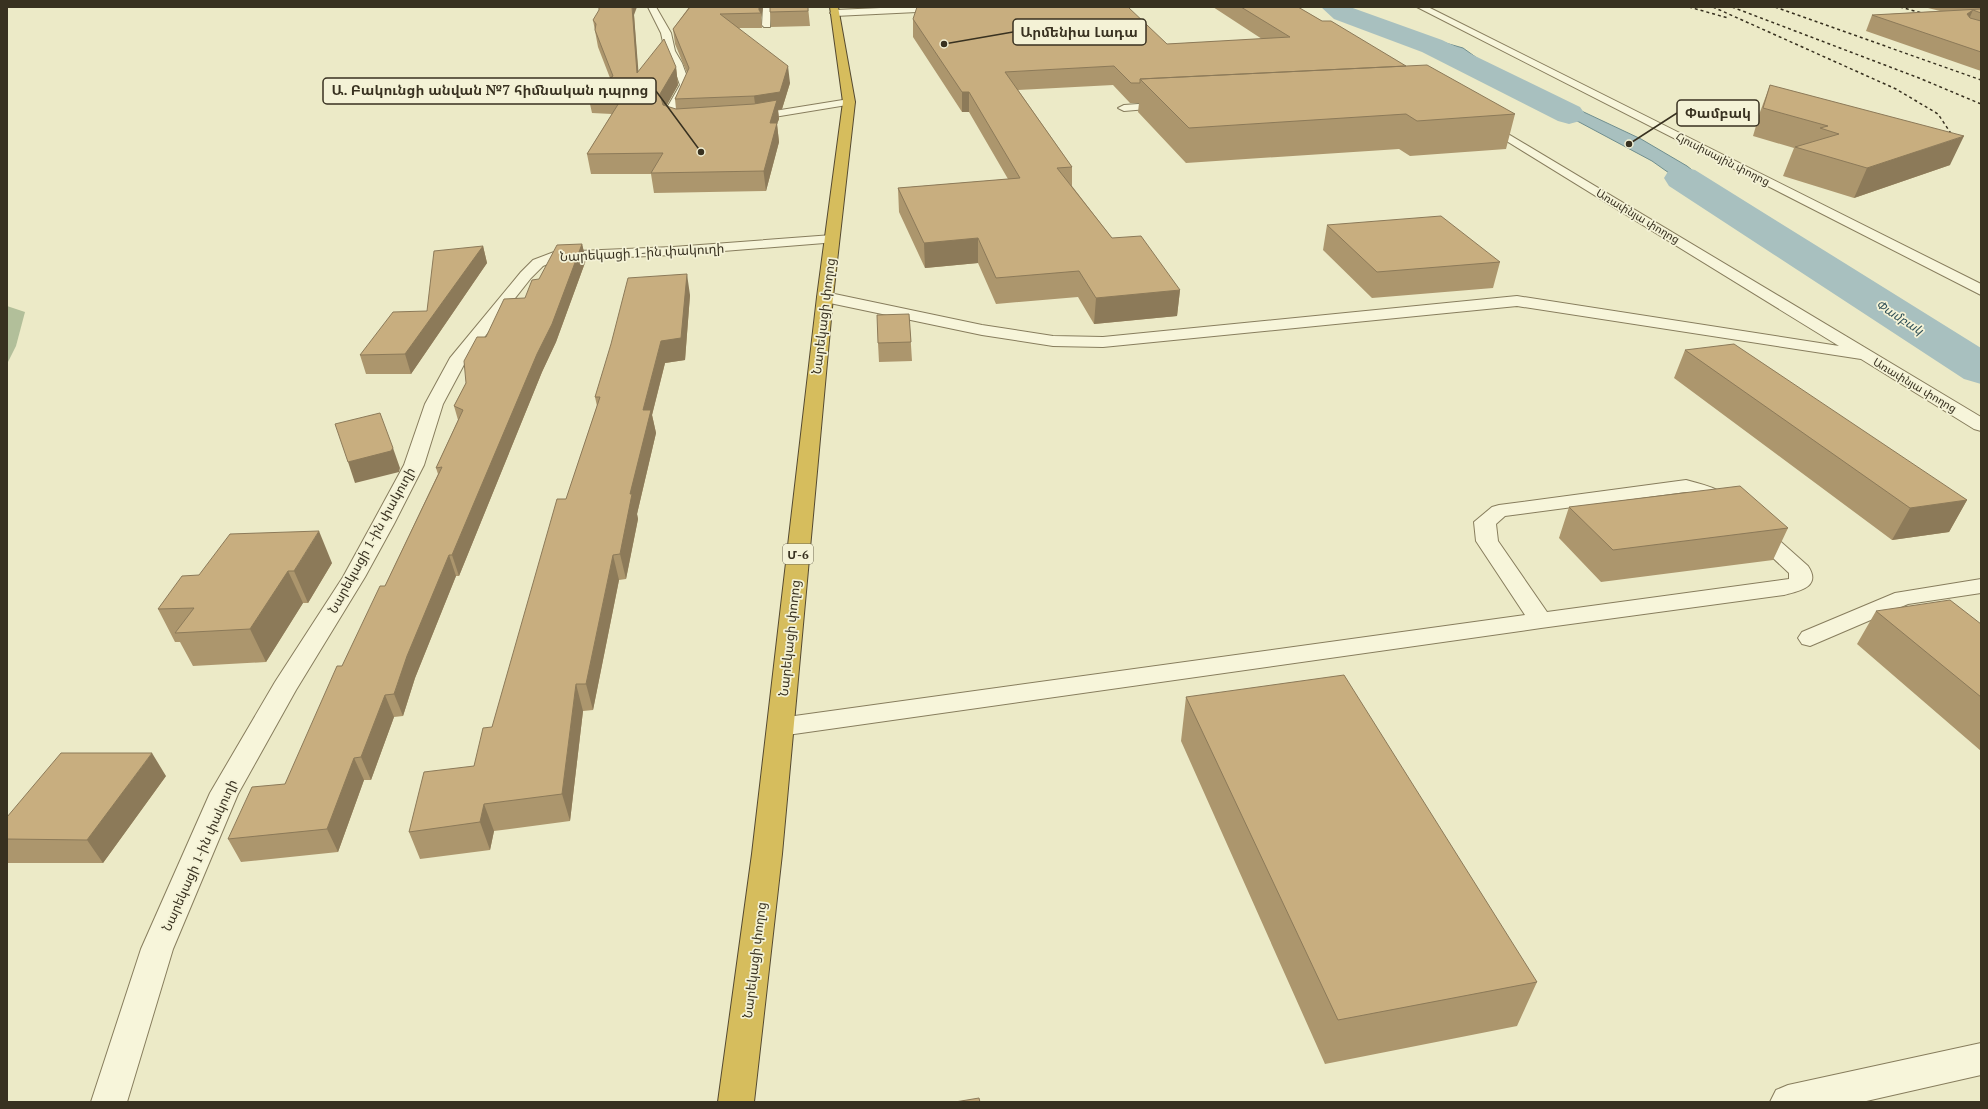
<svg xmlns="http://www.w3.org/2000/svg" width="1988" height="1109" viewBox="0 0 1988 1109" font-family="'PT Serif','Noto Sans Armenian',serif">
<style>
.cemetery{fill:#b2bf9a}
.water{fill:#a8c0bf;stroke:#6f8e8e}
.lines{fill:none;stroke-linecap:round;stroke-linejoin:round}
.river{fill:#a8c0bf;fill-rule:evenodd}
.minor-casing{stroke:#877d5d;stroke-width:2}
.highway-casing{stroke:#554a31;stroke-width:2}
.minor{fill:#f7f5da;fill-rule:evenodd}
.highway{fill:#d6bd5d;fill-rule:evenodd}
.rail{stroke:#383120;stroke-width:1.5;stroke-dasharray:3 3;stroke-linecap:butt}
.wall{fill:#ac966d}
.shaded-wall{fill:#8c7a59}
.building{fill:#c8ae7f;stroke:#8c7a59}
.labels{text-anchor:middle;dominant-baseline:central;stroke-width:3.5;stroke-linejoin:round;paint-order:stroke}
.far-street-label{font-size:11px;fill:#383120;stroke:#f4f2d6}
.far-water-label{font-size:12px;font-style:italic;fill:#305057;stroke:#f4f2d6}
.shield{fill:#f4f2d6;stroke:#706b57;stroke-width:1}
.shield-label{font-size:12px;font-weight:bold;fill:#383120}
.street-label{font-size:13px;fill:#383120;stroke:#f4f2d6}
.leader{fill:none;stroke:#383120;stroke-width:1.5}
.callout-dot{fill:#383120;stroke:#f4f2d6;stroke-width:1.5}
.callout{fill:#f4f2d6;stroke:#383120;stroke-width:1.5}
.callout-label{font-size:14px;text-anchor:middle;font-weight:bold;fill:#383120}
</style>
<rect width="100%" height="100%" fill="#eceac7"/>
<path class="cemetery" d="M 7,306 L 25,312 L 16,346 L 7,364 Z"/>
<path class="water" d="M 1326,7 L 1346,7 L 1404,31 L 1463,48 L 1484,63 L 1520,82 L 1641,139 L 1687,166 L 1707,182 L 1770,224 L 1797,239 L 1832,264 L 1928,318 L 1981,352 L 1981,378 L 1915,334 L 1860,303 L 1827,274 L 1821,265 L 1796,251 L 1770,230 L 1730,214 L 1713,204 L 1652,161 L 1536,99 L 1514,90 L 1491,75 L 1458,59 L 1428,46 L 1354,21 Z"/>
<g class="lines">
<path class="river" d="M 1321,7 L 1350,7 L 1442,40 L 1580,107 L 1585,114 L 1580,121 L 1569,124 L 1558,121 L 1422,52 L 1334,19 Z
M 1682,167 L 1695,170 L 1981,348 L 1981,384 L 1964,379 L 1669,186 L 1664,178 L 1669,170 Z"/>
<g class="minor-casing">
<path id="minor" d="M 648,7 L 656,7 L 671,33 L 675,51 L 682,63 L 690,85 L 676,113 L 676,118 L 689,121 L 691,123 L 689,125 C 682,127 669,125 664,120 L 664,113 L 680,85 L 672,63 L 665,51 L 661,33 Z
M 763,7 L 771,7 L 770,27 L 764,27 L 762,25 Z
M 903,7 L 962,7 L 958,10 L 835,16 L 830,13 L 835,10 Z
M 1417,7 L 1428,7 L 1981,284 L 1981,295 Z
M 849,99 L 855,102 L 853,104 L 749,121 L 743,118 L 749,115 Z
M 1167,102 L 1173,105 L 1171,107 L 1124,111 L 1118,108 L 1124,105 Z
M 1483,119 L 1981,417 L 1981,431 L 1974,429 L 1861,359 L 1517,306 L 1103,347 L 1053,346 L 982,335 L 825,302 L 819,300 L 817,297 L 819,294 L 825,292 L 982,325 L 1053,336 L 1103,337 L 1517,296 L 1839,346 L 1479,124 L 1477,122 L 1479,120 Z
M 832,235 L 837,236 L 839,239 L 837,242 L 673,255 L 557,260 L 543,266 L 531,278 L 467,359 L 443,404 L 424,465 L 394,524 L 365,577 L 296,690 L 238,794 L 173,949 L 127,1102 L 91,1102 L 141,949 L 210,793 L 275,682 L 343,577 L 372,524 L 404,465 L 425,404 L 450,358 L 521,272 L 533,260 L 554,252 L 673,247 Z
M 1686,480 C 1705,485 1727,490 1738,507 L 1735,511 C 1719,516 1712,503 1698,496 C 1695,494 1690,493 1686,492 L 1505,516 L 1496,524 L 1498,541 L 1547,612 L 1789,579 L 1789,573 L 1744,531 L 1747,526 L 1755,525 L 1763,526 L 1808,566 C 1822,587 1799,591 1784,595 L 1541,628 L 780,736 L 771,734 L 767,727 L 771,720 L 780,718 L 1525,615 L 1476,541 L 1474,522 L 1492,507 L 1499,505 Z
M 1981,579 L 1981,593 L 1908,604 L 1810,646 L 1802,644 L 1798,638 L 1802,632 L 1895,593 Z
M 1981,1043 L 1981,1075 L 1862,1102 L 1770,1102 L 1776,1090 L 1788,1085 Z"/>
</g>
<g class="highway-casing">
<path id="highway" d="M 830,7 L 838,7 L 855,102 L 833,297 L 782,854 L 754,1102 L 718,1102 L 752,854 L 817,297 L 843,102 Z"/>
</g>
<use href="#minor" class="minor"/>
<use href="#highway" class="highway"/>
<path class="rail" d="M 1689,7 L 1728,18
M 1713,7 L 1896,89 L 1938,114 L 1950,132 L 1944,141
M 1732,7 L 1919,78 L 1981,104
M 1775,7 L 1981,80
M 1900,7 L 1929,15"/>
</g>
<path class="wall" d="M 689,7 L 763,7 L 761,18 L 762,28 L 739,28 L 790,83 L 782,109 L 778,110 L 779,119 L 777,124 L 779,142 L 766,191 L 654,193 L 651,174 L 591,174 L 587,154 L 612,114 L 592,113 L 588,95 L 610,78 L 598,47 L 593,20 L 634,15 L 638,72 L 676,67 L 678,85 L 666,106 L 676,109 L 675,99 L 687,73 L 675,44 L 673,29 Z
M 808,7 L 810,26 L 771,27 L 770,12 Z
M 1213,7 L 1298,7 L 1322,21 L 1406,66 L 1515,114 L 1506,149 L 1410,156 L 1399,149 L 1186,163 L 1138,112 L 1139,103 L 1130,103 L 1113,85 L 1018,90 L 1072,167 L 1072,186 L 1112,238 L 1180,290 L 1177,316 L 1094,324 L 1078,297 L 996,304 L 978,263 L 925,268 L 899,212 L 898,188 L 1008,179 L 969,112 L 962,112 L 913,37 L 913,19 L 1167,44 L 1262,39 Z
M 1924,7 L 1981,7 L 1981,71 L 1866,31 L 1872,15 L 1940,11 Z
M 1770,85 L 1950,165 L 1854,198 L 1783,176 L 1794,148 L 1753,136 L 1760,112 Z
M 1327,225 L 1500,262 L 1493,288 L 1372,298 L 1323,250 Z
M 582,244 L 586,260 L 556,342 L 542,372 L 459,576 L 456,576 L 415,678 L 403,716 L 394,717 L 371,780 L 364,780 L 338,852 L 241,862 L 228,839 L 285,784 L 342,666 L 385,586 L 438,474 L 436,468 L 458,420 L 454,406 L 466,383 L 486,337 L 525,298 Z
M 483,246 L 487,263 L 411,374 L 366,374 L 360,355 L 427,311 Z
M 690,295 L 685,360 L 665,363 L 652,415 L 656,433 L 637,514 L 638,519 L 626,579 L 619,580 L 593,710 L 583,711 L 570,821 L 494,831 L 490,850 L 420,859 L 409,832 L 474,766 L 492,727 L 597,406 L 595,397 Z
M 909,314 L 912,361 L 879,362 L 878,343 Z
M 1685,350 L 1967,500 L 1949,532 L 1892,540 L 1674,378 Z
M 1569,507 L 1788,528 L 1773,560 L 1601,582 L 1559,538 Z
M 332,563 L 308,603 L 303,603 L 266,662 L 193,666 L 180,642 L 175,642 L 158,609 L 199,575 Z
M 1876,611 L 1981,624 L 1981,751 L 1857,644 Z
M 1186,697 L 1537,982 L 1517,1026 L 1325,1064 L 1181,741 Z
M 166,776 L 103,863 L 7,863 L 7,817 Z"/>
<path class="shaded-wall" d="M 632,7 L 637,7 L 634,15 L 640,91 L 637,73 Z
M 759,7 L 763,7 L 761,18 L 761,13 L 759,10 Z
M 1973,10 L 1966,26 L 1967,14 Z
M 788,66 L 790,83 L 782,109 L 778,110 L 779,119 L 777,124 L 779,142 L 766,191 L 754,96 Z
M 676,67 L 678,85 L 663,112 L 660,94 Z
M 962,92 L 969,92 L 969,112 L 962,112 Z
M 1964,136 L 1950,165 L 1854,198 L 1867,168 Z
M 978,238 L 978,263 L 925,268 L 924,243 Z
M 582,244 L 586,260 L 556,342 L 542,372 L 459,576 L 452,555 L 537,354 Z
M 483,246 L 487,263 L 411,374 L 405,354 Z
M 687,274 L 690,295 L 685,360 L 665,363 L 652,415 L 656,433 L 637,514 L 638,519 L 626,579 L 620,554 L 643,410 L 661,341 Z
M 1180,290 L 1177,316 L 1094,324 L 1096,298 Z
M 393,448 L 400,468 L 399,472 L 355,483 L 348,462 Z
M 1967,500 L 1949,532 L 1892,540 L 1910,508 Z
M 319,531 L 332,563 L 308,603 L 294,571 Z
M 449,555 L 456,576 L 415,678 L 403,716 L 394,694 L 407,656 Z
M 613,555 L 619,580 L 593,710 L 586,684 Z
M 288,571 L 303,603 L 266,662 L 250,629 Z
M 576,684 L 583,711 L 570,821 L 562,794 Z
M 385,695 L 394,717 L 371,780 L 361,757 Z
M 152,753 L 166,776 L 103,863 L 87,840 Z
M 354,758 L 364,780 L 338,852 L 327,829 Z
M 484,804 L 494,831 L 490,850 L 480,822 Z"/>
<path class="building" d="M 599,7 L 632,7 L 637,73 L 664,39 L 676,67 L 660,94 L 663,105 L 676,109 L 754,104 L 777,100 L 770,123 L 777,123 L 764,171 L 651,173 L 663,153 L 587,154 L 622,98 L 621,96 L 588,95 L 613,76 L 595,30 L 596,24 L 593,20 L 599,10 Z
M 690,7 L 759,7 L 759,10 L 761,13 L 720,14 L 788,66 L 780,92 L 754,96 L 675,99 L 689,68 L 673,29 Z
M 770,7 L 808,7 L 808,11 L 770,12 Z
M 917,7 L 1128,7 L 1167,44 L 1290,37 L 1241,7 L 1298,7 L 1322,21 L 1331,21 L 1406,66 L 1140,79 L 1140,83 L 1131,83 L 1114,66 L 1005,72 L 1072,167 L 1057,168 L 1112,238 L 1141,236 L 1180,290 L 1096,298 L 1079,271 L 996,278 L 978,238 L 924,243 L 898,188 L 1020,178 L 969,92 L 962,92 L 913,19 Z
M 1981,9 L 1981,13 L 1973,10 L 1967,14 L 1970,18 L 1981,21 L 1981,52 L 1872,15 Z
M 1427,65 L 1515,114 L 1417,121 L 1406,114 L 1189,128 L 1140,79 Z
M 1770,85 L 1964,136 L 1867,168 L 1795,147 L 1839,134 L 1820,128 L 1828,126 L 1763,108 Z
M 1441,216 L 1500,262 L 1377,272 L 1327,225 Z
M 582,244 L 552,324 L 537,354 L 452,555 L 449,555 L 407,656 L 394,694 L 385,695 L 361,757 L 354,758 L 327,829 L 228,839 L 252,787 L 285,784 L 337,666 L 342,666 L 380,586 L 385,586 L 442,467 L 436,468 L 463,410 L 454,406 L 466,383 L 464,361 L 477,337 L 486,337 L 504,299 L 525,298 L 532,280 L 539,279 L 557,245 Z
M 483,246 L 405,354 L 360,355 L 393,312 L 427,311 L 434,251 Z
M 687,274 L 681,338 L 661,341 L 643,410 L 651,410 L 630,494 L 632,494 L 620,554 L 613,555 L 586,684 L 576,684 L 562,794 L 484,804 L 480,822 L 409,832 L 424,772 L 474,766 L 483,728 L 492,727 L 557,499 L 566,499 L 600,397 L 595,397 L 611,344 L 628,278 Z
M 909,314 L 911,342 L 878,343 L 877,315 Z
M 1734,344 L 1967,500 L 1910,508 L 1685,350 Z
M 380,413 L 393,448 L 391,451 L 348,462 L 335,424 Z
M 1740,486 L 1788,528 L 1613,550 L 1569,507 Z
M 319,531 L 294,571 L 288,571 L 250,629 L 175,633 L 194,608 L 158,609 L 182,576 L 199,575 L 230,534 Z
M 1950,600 L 1981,624 L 1981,697 L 1876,611 Z
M 1344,675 L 1537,982 L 1338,1020 L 1186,697 Z
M 61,753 L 152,753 L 87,840 L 7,839 L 7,817 Z
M 979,1098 L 980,1102 L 955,1102 Z"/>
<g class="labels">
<g class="far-street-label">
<text transform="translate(1723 159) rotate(27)">Հյուսիսային փողոց</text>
<text transform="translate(1638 216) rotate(31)">Առափնյա փողոց</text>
<text transform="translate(1915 385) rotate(31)">Առափնյա փողոց</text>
</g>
<g class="far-water-label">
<text transform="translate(1900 317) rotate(33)">Փամբակ</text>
</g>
<rect class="shield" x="783" y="544" width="30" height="20" rx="3"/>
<g class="shield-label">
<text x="798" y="554">Մ-6</text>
</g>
<g class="street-label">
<text transform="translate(642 252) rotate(-3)">Նարեկացի 1-ին փակուղի</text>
<text transform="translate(823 316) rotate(-83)">Նարեկացի փողոց</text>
<text transform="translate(371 540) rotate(-61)">Նարեկացի 1-ին փակուղի</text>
<text transform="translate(789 638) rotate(-84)">Նարեկացի փողոց</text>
<text transform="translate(199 855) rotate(-66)">Նարեկացի 1-ին փակուղի</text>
<text transform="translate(754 960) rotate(-83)">Նարեկացի փողոց</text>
</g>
</g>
<path class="leader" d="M944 44L1013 32M701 152L656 91M1629 144L1677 113"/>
<g class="callout-dot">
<circle cx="944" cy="44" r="4"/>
<circle cx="701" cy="152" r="4"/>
<circle cx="1629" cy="144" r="4"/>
</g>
<g class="callout">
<rect x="1013" y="19" width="133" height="26" rx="4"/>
<rect x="323" y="78" width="333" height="26" rx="4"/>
<rect x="1677" y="100" width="82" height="26" rx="4"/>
</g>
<g class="callout-label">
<text x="1079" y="37">Արմենիա Լադա</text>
<text x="490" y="95">Ա. Բակունցի անվան №7 հիմնական դպրոց</text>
<text x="1718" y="118">Փամբակ</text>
</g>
<rect width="1988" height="1109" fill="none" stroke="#383120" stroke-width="16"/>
</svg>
